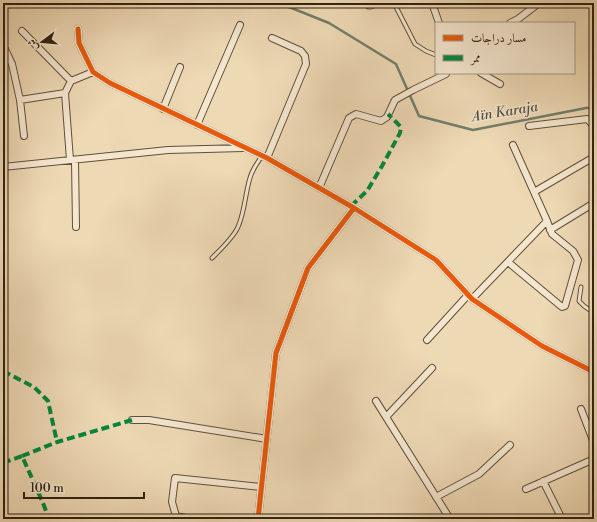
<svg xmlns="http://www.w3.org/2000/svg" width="597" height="522" viewBox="0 0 597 522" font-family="'Libre Bodoni',Amiri,serif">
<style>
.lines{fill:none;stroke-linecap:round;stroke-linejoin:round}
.stream{stroke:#717e6c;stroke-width:2.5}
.lane-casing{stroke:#60503a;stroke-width:5}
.street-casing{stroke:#60503a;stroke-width:8}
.lane{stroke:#f4e6cf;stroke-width:3}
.street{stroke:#f4e6cf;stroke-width:6}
.quiet{stroke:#00873e;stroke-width:4;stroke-dasharray:8 4;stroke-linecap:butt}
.cycleway-casing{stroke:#f4e6cf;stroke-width:8}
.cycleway{stroke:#e8590c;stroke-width:5}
.labels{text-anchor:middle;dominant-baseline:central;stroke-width:3;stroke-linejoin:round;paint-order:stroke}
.water-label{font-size:14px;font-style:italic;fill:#51503e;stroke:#f4e6cf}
</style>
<rect width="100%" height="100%" fill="#eed9b5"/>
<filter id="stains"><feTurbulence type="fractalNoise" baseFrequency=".005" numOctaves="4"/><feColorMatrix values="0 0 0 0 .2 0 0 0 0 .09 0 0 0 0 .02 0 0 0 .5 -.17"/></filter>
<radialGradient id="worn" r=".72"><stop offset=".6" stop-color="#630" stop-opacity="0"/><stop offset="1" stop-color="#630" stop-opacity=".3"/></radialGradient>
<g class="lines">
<path class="stream" d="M 279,3 L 329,23 L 396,64 L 419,116 L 473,130 L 586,108 L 594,108
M 3,8 L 34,3"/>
<g class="lane-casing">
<path id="lane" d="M 367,3 L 368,7 L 371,7 L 382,3
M 394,3 L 415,44 L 426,51 L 436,55
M 212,258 C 221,249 233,238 238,227 C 245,211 245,194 250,178 C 252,170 257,163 262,156
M 581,287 L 579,301 L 584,306 L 594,313"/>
</g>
<g class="street-casing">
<path id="street" d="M 432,3 L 439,23
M 510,23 L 518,19 L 539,3
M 78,29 L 79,43 L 93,72 L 110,83 L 267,158 L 354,208 L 436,260 L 472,299 L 542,346 L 594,372
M 22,31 L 71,81
M 3,45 L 12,64 L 20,100 L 24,136
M 481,73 L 500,84
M 65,93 L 70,160
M 20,100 L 65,93 L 71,81 L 93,72
M 163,109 L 180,67
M 197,125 L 240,25
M 529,126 L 587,119 L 593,125 L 594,128
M 267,158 L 306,64 L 305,56 L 301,51 L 272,38
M 75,160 L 76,227
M 3,167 L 168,150 L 243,148
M 319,188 L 349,118 L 356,114 L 381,121 L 387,117 L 395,100 L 413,90 L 446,74 L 446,73
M 534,192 L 594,157
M 550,230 L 594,203
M 508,262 L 562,307 L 565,306 L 578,260 L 573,251 L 552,234 L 547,221 L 513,145
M 472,299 L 547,221
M 427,340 L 468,295
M 376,401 L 450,519
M 581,409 L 594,443
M 386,417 L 432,368
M 132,420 L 149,420 L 267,439
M 543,481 L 562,519
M 526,489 L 594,459
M 436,497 L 479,474 L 510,445
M 190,519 L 176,516 L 172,502 L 175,478 L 261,487
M 258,519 L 276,353 L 308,268 L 354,208"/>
</g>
<use href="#lane" class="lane"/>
<use href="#street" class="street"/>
<path class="quiet" d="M 351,206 L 367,191 L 382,166 L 400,133 L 401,127 L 388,114
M 3,371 L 34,387 L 48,401 L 57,442
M 22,456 L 57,442 L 132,420
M 3,463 L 22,456 L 43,503 L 49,519"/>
<g class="cycleway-casing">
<path id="cycleway" d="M 78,29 L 79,43 L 93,72 L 110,83 L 267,158 L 354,208 L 436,260 L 472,299 L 542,346 L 594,372
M 258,519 L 276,353 L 308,268 L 354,208"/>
</g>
<use href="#cycleway" class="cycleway"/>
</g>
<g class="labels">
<g class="water-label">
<text transform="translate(505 112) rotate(-9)">Aïn Karaja</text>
</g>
</g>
<rect width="597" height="522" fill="none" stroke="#eed9b5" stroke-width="16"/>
<rect x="4" y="4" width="589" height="514" fill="none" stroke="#312211" stroke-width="2"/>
<rect x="8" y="8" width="581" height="506" fill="none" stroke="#312211"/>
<rect x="435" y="22" width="140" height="52" fill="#f4e6cf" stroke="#a69883"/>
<rect x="443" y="35" width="20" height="6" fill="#e8590c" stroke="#a69883"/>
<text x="471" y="42" font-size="12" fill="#312211">مسار دراجات</text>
<rect x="443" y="55" width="20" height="6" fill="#00873e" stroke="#a69883"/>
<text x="471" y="62" font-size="12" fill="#312211">ممر</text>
<g transform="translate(42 42) rotate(254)" stroke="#f4e6cf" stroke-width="3" paint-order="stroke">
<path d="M0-3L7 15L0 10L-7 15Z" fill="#312211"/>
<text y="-6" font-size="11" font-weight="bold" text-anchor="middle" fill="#312211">ش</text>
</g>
<path d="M24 492v6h120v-6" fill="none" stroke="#312211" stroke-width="2"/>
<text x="30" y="492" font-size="12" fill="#312211" stroke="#f4e6cf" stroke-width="3" paint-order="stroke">100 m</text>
<rect width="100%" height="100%" filter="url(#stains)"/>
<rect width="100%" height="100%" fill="url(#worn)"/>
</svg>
